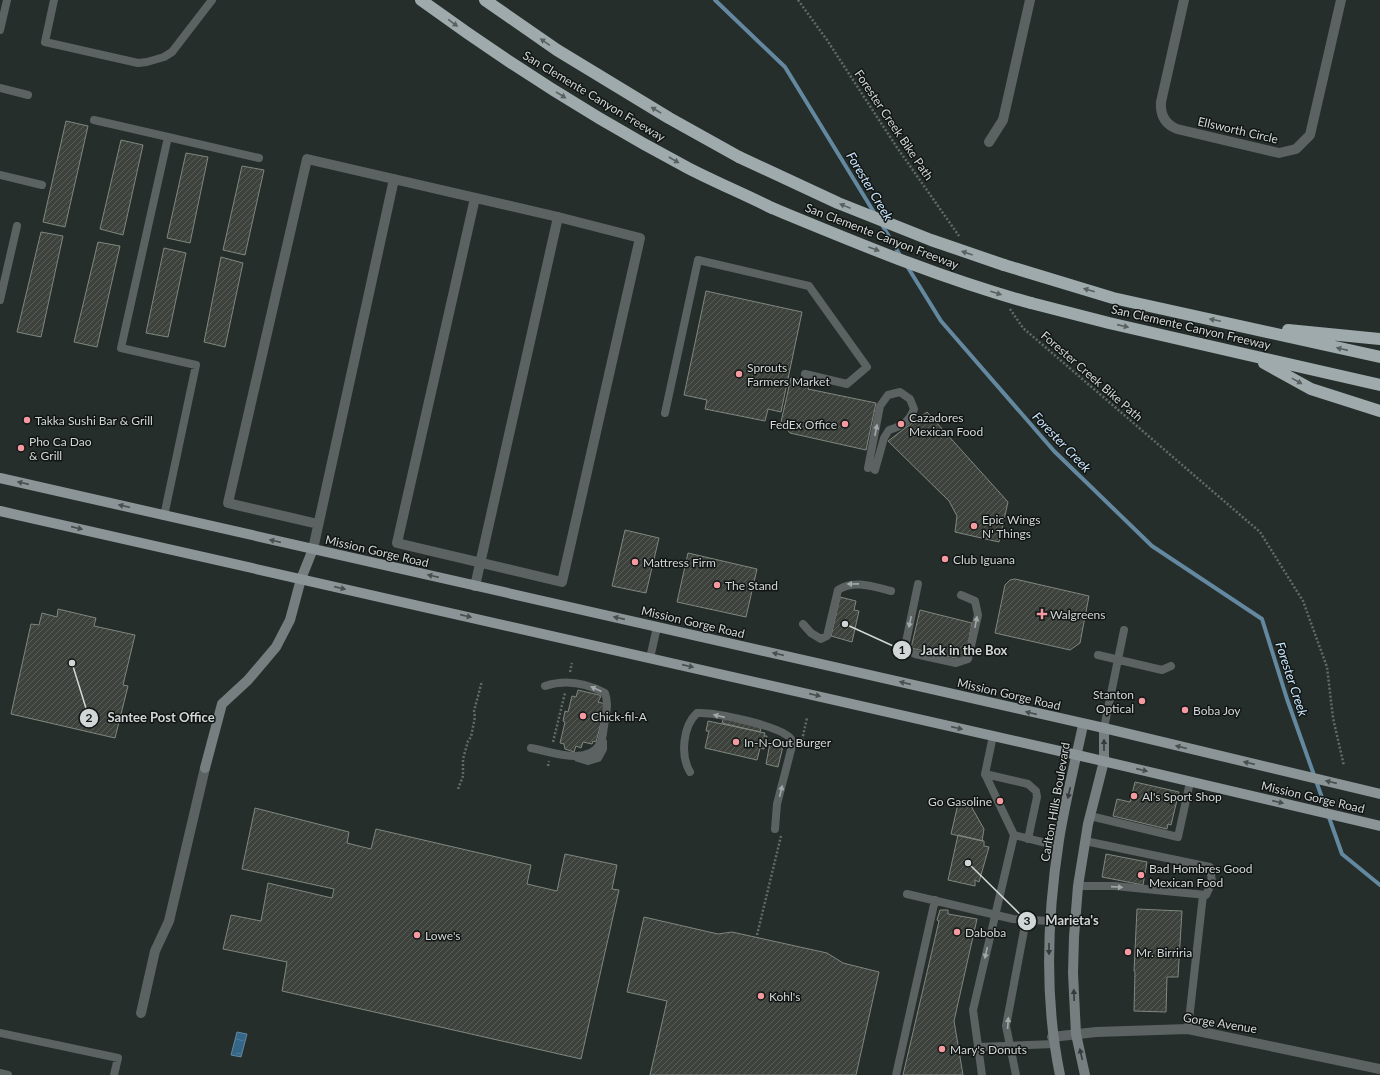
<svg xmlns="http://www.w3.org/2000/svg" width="1380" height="1075" viewBox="0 0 1380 1075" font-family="Lato,sans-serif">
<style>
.water{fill:url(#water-ripples);stroke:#63889f}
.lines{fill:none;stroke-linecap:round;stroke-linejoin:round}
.stream{stroke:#63889f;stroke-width:4}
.building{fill:url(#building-hatch);stroke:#80877f}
.path{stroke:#636b69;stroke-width:2.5;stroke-dasharray:2 2;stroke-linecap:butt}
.lane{stroke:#5c6162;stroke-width:8}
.street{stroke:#5c6162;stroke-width:10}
.secondary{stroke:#777e80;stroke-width:10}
.primary{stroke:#8b9597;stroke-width:10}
.highway{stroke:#9eaaac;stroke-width:12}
.highway-bridge{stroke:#9eaaac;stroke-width:12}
.oneway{fill:#586060}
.oneway2{fill:#a2a8a8}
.oneway3{fill:#484f4f}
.oneway4{fill:#353a3a}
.poi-dot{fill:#f49aa1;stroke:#111514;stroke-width:1.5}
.labels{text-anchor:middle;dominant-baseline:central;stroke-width:3;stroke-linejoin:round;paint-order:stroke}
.street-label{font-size:12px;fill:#d1d7d6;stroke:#111514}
.poi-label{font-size:12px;fill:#d1d7d6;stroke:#111514;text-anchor:start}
.water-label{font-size:13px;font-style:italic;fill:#c8e5fb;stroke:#111514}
.leader{fill:none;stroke:#d1d7d6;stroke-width:1.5}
.callout-dot{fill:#d1d7d6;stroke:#111514;stroke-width:1.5}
.mark-label{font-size:12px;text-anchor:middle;font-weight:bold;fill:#111}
.callout-label{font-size:13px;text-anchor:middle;font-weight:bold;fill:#d1d7d6;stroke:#111514;stroke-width:3;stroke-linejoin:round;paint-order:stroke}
</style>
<defs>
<pattern id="water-ripples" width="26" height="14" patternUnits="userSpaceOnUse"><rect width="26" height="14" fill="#346688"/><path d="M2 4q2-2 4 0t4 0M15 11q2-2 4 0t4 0" fill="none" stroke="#507b98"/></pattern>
<pattern id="building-hatch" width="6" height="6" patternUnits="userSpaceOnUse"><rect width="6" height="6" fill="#3d433c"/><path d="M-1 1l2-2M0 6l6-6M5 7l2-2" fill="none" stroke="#585d57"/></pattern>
</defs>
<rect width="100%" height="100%" fill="#252e2b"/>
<path class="water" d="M 237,1032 L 247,1034 L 241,1057 L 231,1055 Z"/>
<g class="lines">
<path class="stream" d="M 715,0 L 785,67 L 875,214
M 881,223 L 901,257
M 907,266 L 941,321 L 1054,451 L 1152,546 L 1262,619 L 1287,699 L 1342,854 L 1380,885"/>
</g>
<path class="building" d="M 66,121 L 88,126 L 65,227 L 43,222 Z
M 121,140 L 143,145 L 123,235 L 100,229 Z
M 186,153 L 208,157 L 190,243 L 167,238 Z
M 242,166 L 264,170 L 245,255 L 223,250 Z
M 41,232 L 63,236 L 41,337 L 17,332 Z
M 98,242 L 120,246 L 97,347 L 74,342 Z
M 164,248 L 186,253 L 168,337 L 146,333 Z
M 221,257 L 243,263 L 225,347 L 204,342 Z
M 706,291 L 802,312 L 781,412 L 768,409 L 765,421 L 705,409 L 707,400 L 684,395 Z
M 791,378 L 810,383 L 808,389 L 876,403 L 866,450 L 790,433 L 781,422 Z
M 927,412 L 1008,502 L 999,542 L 955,532 L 957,516 L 949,501 L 888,441 Z
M 625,530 L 659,538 L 646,593 L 612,586 Z
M 688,553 L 757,569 L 746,617 L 677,602 Z
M 1015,579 L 1089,596 L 1080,643 L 1070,650 L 995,633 L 1005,585 L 1010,580 Z
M 840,597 L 856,601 L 854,610 L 859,611 L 852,642 L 831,636 Z
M 58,609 L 96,618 L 94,626 L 135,635 L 123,685 L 128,686 L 115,738 L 11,714 L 31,624 L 39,625 L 42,613 L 57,617 Z
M 920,610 L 972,623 L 965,660 L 911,648 Z
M 578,690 L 599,695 L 601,696 L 598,702 L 606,704 L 596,742 L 593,741 L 592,744 L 583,742 L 581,748 L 576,746 L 574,752 L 565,749 L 564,744 L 560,743 L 565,722 L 563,721 L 565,711 L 568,712 L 572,696 L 576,697 Z
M 725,713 L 763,722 L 760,732 L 722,723 Z
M 708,721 L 765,733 L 764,736 L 767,736 L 764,749 L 760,748 L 757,760 L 705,748 L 709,731 L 706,731 Z
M 770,743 L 783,746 L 778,767 L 766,764 Z
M 1135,782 L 1179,792 L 1171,825 L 1168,824 L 1167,829 L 1113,816 L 1117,799 L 1130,802 Z
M 958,804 L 971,806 L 984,829 L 982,841 L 951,834 Z
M 255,808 L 349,832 L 347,843 L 371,849 L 376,829 L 531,865 L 527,884 L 557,891 L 565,854 L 617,865 L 612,889 L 619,890 L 581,1059 L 282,991 L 287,962 L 223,949 L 231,915 L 261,921 L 268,883 L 332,898 L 334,889 L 242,869 Z
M 958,835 L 984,841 L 984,846 L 989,847 L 979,882 L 975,880 L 975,886 L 948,880 Z
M 1106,854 L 1147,862 L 1143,885 L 1102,877 Z
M 1137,909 L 1182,911 L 1178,977 L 1167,977 L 1166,1012 L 1134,1011 L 1135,972 L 1134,971 Z
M 940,910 L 948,910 L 948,914 L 977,919 L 954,1021 L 963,1075 L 903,1075 L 939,921 L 937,920 Z
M 644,917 L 718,934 L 732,932 L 827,953 L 843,963 L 879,972 L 856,1075 L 650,1075 L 667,1001 L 627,992 Z"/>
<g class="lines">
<path class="path" d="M 798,0 L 827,40 L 896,146 L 959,236
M 1010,309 L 1023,328 L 1260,532 L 1303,601 L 1327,667 L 1333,718 L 1344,766
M 570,672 L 572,663
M 802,740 L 807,718
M 553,742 L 565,693
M 548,766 L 549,761
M 458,789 L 463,776 L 463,759 L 468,741 L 471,737 L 475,717 L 474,711 L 482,681
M 757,935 L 781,836"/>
<path class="lane" d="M 54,0 L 45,42 L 138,63 L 147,62 L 164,57 L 172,52 L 212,0
M 0,30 L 7,0
M 0,88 L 28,95
M 94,120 L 168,137
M 0,175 L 42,185
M 0,300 L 17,226
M 665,413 L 698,260 L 809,286 L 867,367 L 847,384 L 805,374
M 868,468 L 880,406 L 888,395 L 900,392 L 910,399 L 914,409 C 909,422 902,426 889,430 L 884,438 L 875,470
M 164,516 L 196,365 L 121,348 L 168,137 L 259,158
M 918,584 L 906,642 L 906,649 L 915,654 L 956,663 L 968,659 L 978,615 L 975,601 L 961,595
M 803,624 L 811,633 L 821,639 L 827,636 L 838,590 C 854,579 874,587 891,591
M 1098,655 L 1162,670 L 1171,666
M 650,658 L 657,627
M 1104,728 L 1124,630
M 993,736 L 985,774 L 1014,835
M 531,748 C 552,752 588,766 600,744 C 603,739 603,732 604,726 C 606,714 609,704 605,693 C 586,683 566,679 545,686
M 578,758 L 588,761 L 598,758 L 603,749 L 603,742
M 690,772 C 680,755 683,726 697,713 C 714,712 782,726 791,739 L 792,746 L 777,804 L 775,829
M 985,774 L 1028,784 L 1036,791 L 1037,797 L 1028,839
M 1090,816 L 1178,837 L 1190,782
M 1078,886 L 1115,886 L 1206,895 L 1212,882 L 1210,867 L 1085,841
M 907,894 L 1013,919 L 1050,921
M 1188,1029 L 1203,895
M 0,1033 L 118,1058 L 114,1075
M 978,1047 L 1054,1044
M 0,1073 L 8,1075
M 896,1075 L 935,900
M 982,1075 L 973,1010 L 1014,835 L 1058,846
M 1016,1075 L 1006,1026 L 1026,920"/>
<path class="street" d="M 1184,0 L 1161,102 C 1160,115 1165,124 1177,129 L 1279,153 L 1296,149 L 1310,135 L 1341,0
M 989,142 L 1003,120 L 1030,0
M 318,524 L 228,503 L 307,159 L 558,217 L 640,238 L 562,582 L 397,543 L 475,198
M 313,549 L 394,179
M 475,586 L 558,217
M 141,1013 L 155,951 L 169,921 L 205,768
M 1052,1037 L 1096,1032 L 1188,1029 L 1380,1069"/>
<path class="secondary" d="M 205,768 L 222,704 L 248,680 L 276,647 L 290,620 L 301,579 L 313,549
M 1060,1075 C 1044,998 1047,918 1059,840 C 1065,802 1075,763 1083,725
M 1085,1075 L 1076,1034 L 1073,973 L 1074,937 L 1078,886 L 1088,824 L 1104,761 L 1104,728"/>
<path class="primary" d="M 0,478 L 1104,728 L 1380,794
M 0,511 L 1077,755 L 1380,826"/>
<path class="highway" d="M 421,0 C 506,62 595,119 688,168 C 715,182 744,194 772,208
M 485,0 L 557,50 L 669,118 L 739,157
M 1004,265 L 1113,298 L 1380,357
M 1031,303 L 1109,323 L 1380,385
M 1288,330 L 1380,339
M 1264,363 L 1311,389 L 1380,411"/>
<path class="highway-bridge" d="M 739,157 L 838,203 L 931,240 L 1004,265
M 772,208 C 857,243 942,279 1031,303"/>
</g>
<defs><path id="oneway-solid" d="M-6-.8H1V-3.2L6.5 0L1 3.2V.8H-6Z"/></defs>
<g class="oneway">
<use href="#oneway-solid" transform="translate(453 23) rotate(36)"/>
<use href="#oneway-solid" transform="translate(545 42) rotate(-145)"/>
<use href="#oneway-solid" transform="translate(561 95) rotate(32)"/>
<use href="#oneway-solid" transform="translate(656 110) rotate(-149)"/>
<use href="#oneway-solid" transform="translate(674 160) rotate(30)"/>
<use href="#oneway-solid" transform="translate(845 206) rotate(-158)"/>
<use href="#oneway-solid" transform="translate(874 249) rotate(20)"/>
<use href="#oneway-solid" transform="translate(967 253) rotate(-161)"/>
<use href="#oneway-solid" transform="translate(1089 290) rotate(-164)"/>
<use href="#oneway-solid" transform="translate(996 293) rotate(17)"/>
<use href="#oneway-solid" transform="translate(1215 320) rotate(-168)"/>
<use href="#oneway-solid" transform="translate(1123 326) rotate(13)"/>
<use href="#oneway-solid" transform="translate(1342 349) rotate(-167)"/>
<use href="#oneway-solid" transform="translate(1297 381) rotate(29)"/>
</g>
<g class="oneway2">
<use href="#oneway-solid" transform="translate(876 430) rotate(-79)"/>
<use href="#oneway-solid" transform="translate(853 584) rotate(179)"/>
<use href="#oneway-solid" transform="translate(910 622) rotate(102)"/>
<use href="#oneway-solid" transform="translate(976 622) rotate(-79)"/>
<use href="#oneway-solid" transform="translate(596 689) rotate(-156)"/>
<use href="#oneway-solid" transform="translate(719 716) rotate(-167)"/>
<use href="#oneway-solid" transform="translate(781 791) rotate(-76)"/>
<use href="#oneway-solid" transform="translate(1117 887) rotate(4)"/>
<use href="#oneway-solid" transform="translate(986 953) rotate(103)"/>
<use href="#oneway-solid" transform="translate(1008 1023) rotate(-86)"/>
</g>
<g class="oneway3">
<use href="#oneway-solid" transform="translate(23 483) rotate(-167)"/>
<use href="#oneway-solid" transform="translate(124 506) rotate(-167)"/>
<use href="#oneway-solid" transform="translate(77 528) rotate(13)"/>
<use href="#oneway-solid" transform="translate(275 541) rotate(-167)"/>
<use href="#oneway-solid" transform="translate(433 576) rotate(-167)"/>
<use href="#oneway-solid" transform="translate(340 588) rotate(13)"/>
<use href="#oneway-solid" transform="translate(466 616) rotate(13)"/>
<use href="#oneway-solid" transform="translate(619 618) rotate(-167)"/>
<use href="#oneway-solid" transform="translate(778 654) rotate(-167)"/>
<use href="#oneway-solid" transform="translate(688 666) rotate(13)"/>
<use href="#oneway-solid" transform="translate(905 683) rotate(-167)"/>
<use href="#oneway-solid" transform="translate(815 695) rotate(13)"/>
<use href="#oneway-solid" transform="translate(1031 713) rotate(-167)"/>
<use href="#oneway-solid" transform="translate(957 728) rotate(13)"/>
<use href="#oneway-solid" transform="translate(1181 747) rotate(-166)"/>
<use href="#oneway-solid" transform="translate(1249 763) rotate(-167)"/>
<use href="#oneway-solid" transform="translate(1142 770) rotate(13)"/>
<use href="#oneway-solid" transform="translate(1331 782) rotate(-167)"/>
<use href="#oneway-solid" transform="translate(1278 802) rotate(13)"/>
</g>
<g class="oneway4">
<use href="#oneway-solid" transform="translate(1104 745) rotate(-90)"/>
<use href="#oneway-solid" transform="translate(1069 793) rotate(102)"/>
<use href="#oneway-solid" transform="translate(1049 949) rotate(90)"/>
<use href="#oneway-solid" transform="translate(1074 995) rotate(-92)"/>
<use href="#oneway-solid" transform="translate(1081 1054) rotate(-103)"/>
</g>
<g class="poi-dot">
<circle cx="739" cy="374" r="4"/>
<circle cx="27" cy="420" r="4"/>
<circle cx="845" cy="424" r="4"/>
<circle cx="901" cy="424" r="4"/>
<circle cx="21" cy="448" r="4"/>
<circle cx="974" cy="526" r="4"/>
<circle cx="945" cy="559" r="4"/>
<circle cx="635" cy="562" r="4"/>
<circle cx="717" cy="585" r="4"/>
<path d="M1040 608h4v4h4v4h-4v4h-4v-4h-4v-4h4z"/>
<circle cx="1142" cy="701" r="4"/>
<circle cx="1185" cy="710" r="4"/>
<circle cx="583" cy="716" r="4"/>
<circle cx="736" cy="742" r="4"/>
<circle cx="1134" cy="796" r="4"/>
<circle cx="1000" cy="801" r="4"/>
<circle cx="1141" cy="875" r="4"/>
<circle cx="957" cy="932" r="4"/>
<circle cx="417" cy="935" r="4"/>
<circle cx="1128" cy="952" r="4"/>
<circle cx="761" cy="996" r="4"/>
<circle cx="942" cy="1049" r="4"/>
</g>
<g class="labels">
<g class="street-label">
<text transform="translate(594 96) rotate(31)">San Clemente Canyon Freeway</text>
<text transform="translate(894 125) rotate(56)">Forester Creek Bike Path</text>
<text transform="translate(1238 130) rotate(13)">Ellsworth Circle</text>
<text transform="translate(882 236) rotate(21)">San Clemente Canyon Freeway</text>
<text transform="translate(1191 327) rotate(13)">San Clemente Canyon Freeway</text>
<text transform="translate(1092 376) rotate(41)">Forester Creek Bike Path</text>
<text transform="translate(377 551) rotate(13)">Mission Gorge Road</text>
<text transform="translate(693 622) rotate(13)">Mission Gorge Road</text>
<text transform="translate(1009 694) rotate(13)">Mission Gorge Road</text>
<text transform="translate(1313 797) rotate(13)">Mission Gorge Road</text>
<text transform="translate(1055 802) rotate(-80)">Carlton Hills Boulevard</text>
<text transform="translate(1220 1023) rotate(9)">Gorge Avenue</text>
</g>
<g class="poi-label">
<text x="747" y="367">Sprouts<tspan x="747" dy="14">Farmers Market</tspan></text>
<text x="909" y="417">Cazadores<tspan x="909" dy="14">Mexican Food</tspan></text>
<text x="35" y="420">Takka Sushi Bar &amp; Grill</text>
<text x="837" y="424" text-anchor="end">FedEx Office</text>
<text x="29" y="441">Pho Ca Dao<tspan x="29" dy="14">&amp; Grill</tspan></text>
<text x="982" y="519">Epic Wings<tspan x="982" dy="14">N' Things</tspan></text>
<text x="953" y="559">Club Iguana</text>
<text x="643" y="562">Mattress Firm</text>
<text x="725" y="585">The Stand</text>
<text x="1050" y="614">Walgreens</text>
<text x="1134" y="694" text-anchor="end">Stanton<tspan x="1134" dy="14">Optical</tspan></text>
<text x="1193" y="710">Boba Joy</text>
<text x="591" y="716">Chick-fil-A</text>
<text x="744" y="742">In-N-Out Burger</text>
<text x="1142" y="796">Al's Sport Shop</text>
<text x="992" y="801" text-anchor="end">Go Gasoline</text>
<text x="1149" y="868">Bad Hombres Good<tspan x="1149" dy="14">Mexican Food</tspan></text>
<text x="965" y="932">Daboba</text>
<text x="425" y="935">Lowe's</text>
<text x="1136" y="952">Mr. Birriria</text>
<text x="769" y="996">Kohl's</text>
<text x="950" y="1049">Mary's Donuts</text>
</g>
<g class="water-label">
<text transform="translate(870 186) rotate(59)">Forester Creek</text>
<text transform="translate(1062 442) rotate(46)">Forester Creek</text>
<text transform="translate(1292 679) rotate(72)">Forester Creek</text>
</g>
</g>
<path class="leader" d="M845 624L902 650M72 663L89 718M968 863L1027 921"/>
<g class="callout-dot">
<circle cx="845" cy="624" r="4"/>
<circle cx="72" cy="663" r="4"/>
<circle cx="968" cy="863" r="4"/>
<circle cx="902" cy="650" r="10"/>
<circle cx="89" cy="718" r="10"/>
<circle cx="1027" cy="921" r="10"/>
</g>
<g class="mark-label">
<text x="902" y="654">1</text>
<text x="89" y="722">2</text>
<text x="1027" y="925">3</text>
</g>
<g class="callout-label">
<text x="964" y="655">Jack in the Box</text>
<text x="161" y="722">Santee Post Office</text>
<text x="1072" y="925">Marieta's</text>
</g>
</svg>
